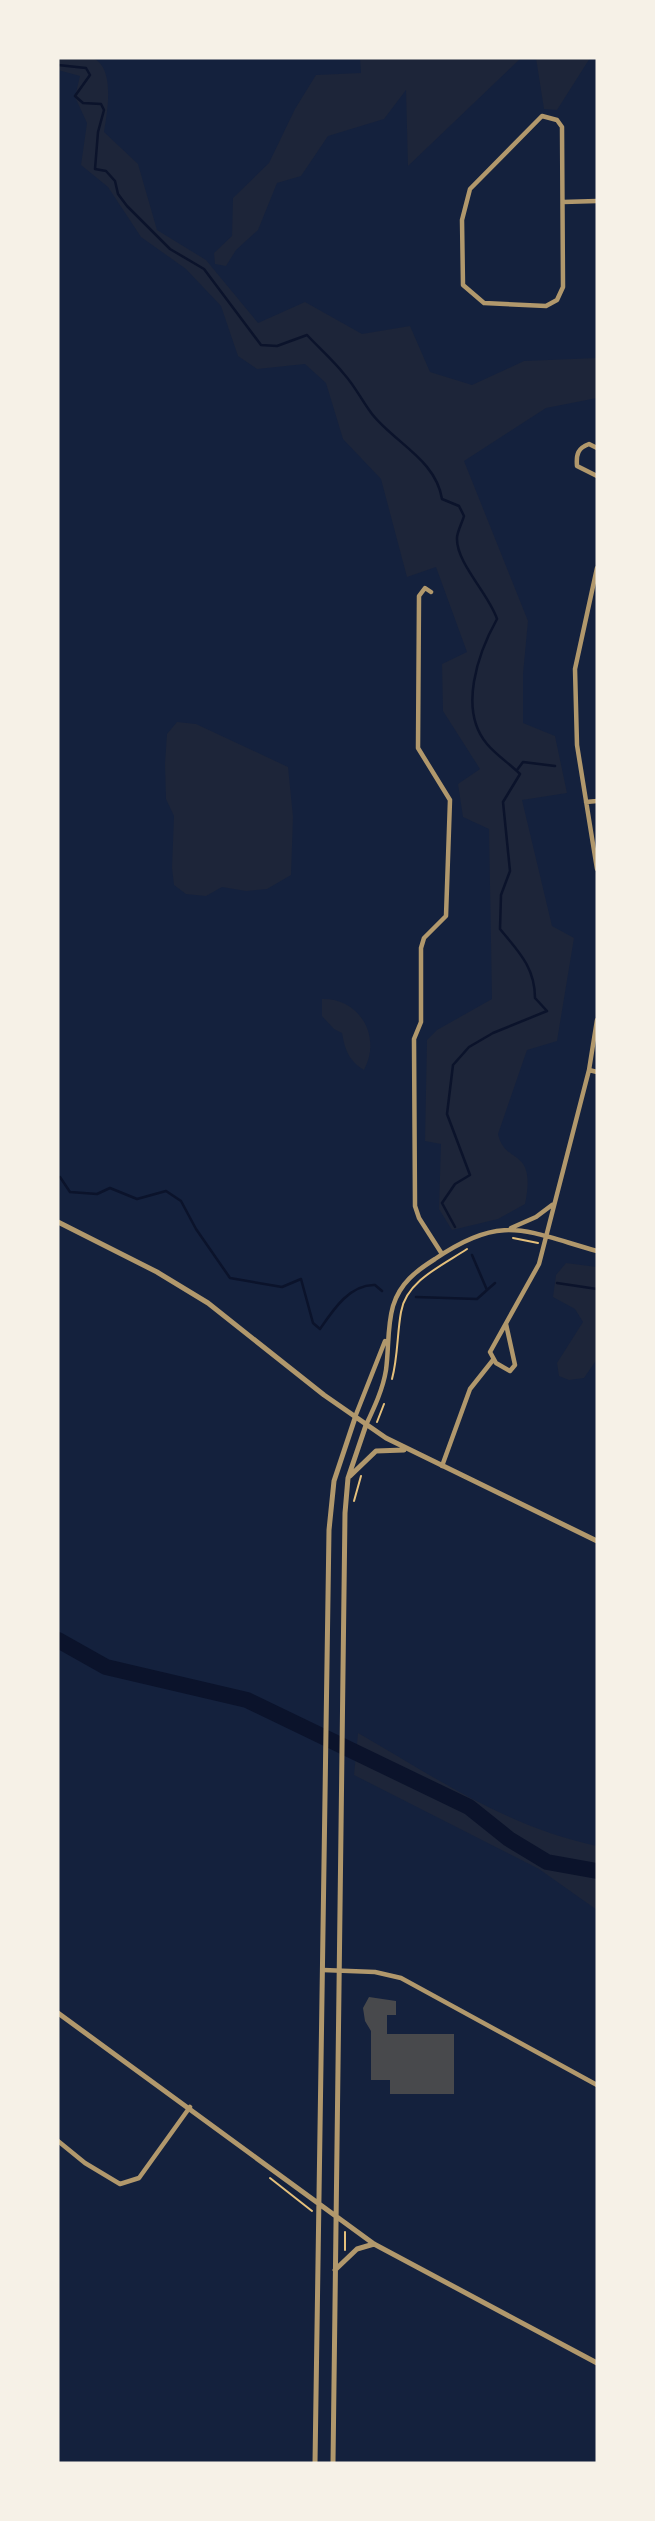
<svg xmlns="http://www.w3.org/2000/svg" width="655" height="2521" viewBox="0 0 655 2521" font-family="Mulish,sans-serif">
<style>
.green{fill:#1d2539}
.lines{fill:none;stroke-linecap:round;stroke-linejoin:round}
.stream{stroke:#0b132b;stroke-width:2.5}
.river{stroke:#0b132b;stroke-width:16}
.building{fill:#48494c}
.path{stroke:#e5c07b;stroke-width:2}
.minor{stroke:#b1986c;stroke-width:4.5}
.tertiary{stroke:#b1986c;stroke-width:5}
</style>
<rect width="100%" height="100%" fill="#14213d"/>
<path class="green" d="M 58,58 C 68,58 82,55 92,58 C 116,66 107,114 104,132 L 138,164 L 157,230 L 206,260 L 258,323 L 305,302 L 362,334 L 410,326 L 430,372 L 472,385 L 524,361 L 597,358 L 597,398 L 546,408 L 464,461 L 528,621 L 523,674 L 523,723 L 555,736 L 567,793 L 522,800 L 552,926 L 574,938 L 557,1041 L 527,1050 L 498,1134 C 505,1166 537,1146 525,1204 L 498,1219 L 452,1230 L 439,1209 L 441,1144 L 425,1141 L 427,1040 L 437,1030 L 492,999 L 489,829 L 463,817 L 458,784 L 480,769 L 443,711 L 442,664 L 467,652 L 436,567 L 407,577 L 381,479 L 343,439 L 326,383 L 305,364 L 257,369 L 238,356 L 221,306 L 186,269 L 141,237 L 108,187 L 81,165 L 87,123 L 75,97 L 80,76 L 58,70 Z
M 360,58 L 521,58 L 408,166 L 406,90 L 384,119 L 328,136 L 301,176 L 277,183 L 258,230 L 236,250 L 226,266 L 215,264 L 214,253 L 232,236 L 233,198 L 269,163 L 295,109 L 316,75 L 361,73 Z
M 536,58 L 590,58 L 557,110 L 544,109 Z
M 177,722 L 196,724 L 288,767 L 293,817 L 291,875 L 267,889 L 246,891 L 222,887 L 206,896 L 186,894 L 174,885 L 172,868 L 174,816 L 166,799 L 165,764 L 167,734 Z
M 322,999 C 360,998 382,1037 364,1070 C 349,1061 345,1050 342,1033 L 334,1029 L 322,1016 Z
M 566,1263 L 597,1267 L 597,1359 L 584,1378 L 569,1380 L 559,1376 L 557,1363 L 583,1322 L 575,1309 L 553,1297 L 556,1275 Z
M 358,1733 C 436,1778 509,1828 597,1846 L 597,1910 L 539,1869 L 354,1775 Z"/>
<g class="lines">
<path class="stream" d="M 58,65 L 86,68 L 90,75 L 75,96 L 83,103 L 101,104 L 104,110 L 98,132 L 95,169 L 106,171 L 115,181 L 118,194 L 127,206 L 170,249 L 204,269 L 261,345 L 277,346 L 307,335 C 319,348 333,360 344,374 C 355,386 362,401 372,414 C 395,443 436,460 442,499 L 459,506 L 464,516 C 462,523 457,532 457,538 C 456,563 489,594 497,619 C 478,653 458,710 487,744 C 496,755 509,763 520,774 L 503,802 L 510,871 L 501,895 L 500,929 C 518,951 535,967 535,998 L 547,1011 L 493,1033 L 469,1047 L 453,1065 L 447,1114 L 470,1175 L 455,1184 L 442,1203 L 455,1227
M 517,770 L 523,762 L 555,766
M 60,1177 L 70,1192 L 97,1194 L 110,1188 L 137,1199 L 166,1191 L 181,1201 L 196,1229 L 230,1278 L 282,1287 L 301,1279 L 313,1323 L 320,1329 C 333,1310 350,1284 375,1285 L 382,1291
M 557,1283 L 597,1289
M 487,1290 L 495,1283
M 416,1297 L 477,1299 L 487,1290 L 472,1255"/>
<path class="river" d="M 58,1640 L 106,1667 L 247,1700 L 469,1807 L 509,1839 L 547,1862 L 597,1871"/>
</g>
<path class="building" d="M 369,1997 L 396,2001 L 396,2015 L 387,2015 L 387,2034 L 454,2034 L 454,2094 L 390,2094 L 390,2080 L 371,2080 L 371,2031 L 365,2021 L 363,2008 Z"/>
<g class="lines">
<path class="path" d="M 513,1238 L 538,1243
M 392,1379 C 398,1357 397,1334 401,1312 C 406,1281 443,1265 467,1249
M 377,1422 L 384,1404
M 354,1501 L 361,1476
M 270,2178 L 312,2211
M 345,2232 L 345,2250"/>
<path class="minor" d="M 542,116 L 557,120 L 562,127 L 563,287 L 557,300 L 546,306 L 484,303 L 463,285 L 462,220 L 470,189 Z
M 563,202 L 597,201
M 597,448 L 589,444 C 578,448 576,454 577,466 L 597,476
M 597,568 L 575,669 L 577,745 L 597,869
M 431,592 L 425,588 L 419,596 L 418,748 L 450,800 L 446,916 L 424,938 L 421,948 L 421,1022 L 414,1039 L 415,1206 L 419,1218 L 442,1254
M 586,802 L 597,801
M 589,1070 L 597,1072
M 511,1228 L 536,1217 L 552,1205
M 506,1324 L 515,1365 L 510,1371 L 496,1363 L 490,1352 L 539,1264 L 589,1070 L 597,1020
M 355,1417 L 385,1341
M 366,1425 C 374,1408 383,1389 386,1370 C 389,1348 387,1327 393,1306 C 400,1283 416,1271 435,1259 C 502,1213 525,1231 597,1251
M 442,1466 L 470,1389 L 493,1360
M 323,1970 L 375,1972 L 401,1978 L 597,2085
M 58,2141 L 85,2163 L 120,2184 L 139,2178 L 190,2107"/>
<path class="tertiary" d="M 58,1222 L 157,1272 L 208,1303 L 324,1395 L 386,1438 L 597,1541
M 350,1476 L 376,1451 L 404,1450
M 58,2013 L 374,2244 L 597,2363
M 335,2270 L 357,2249 L 374,2244
M 315,2463 L 329,1530 L 334,1481 L 355,1418
M 333,2463 L 345,1513 L 348,1478 L 366,1425"/>
</g>
<rect width="655" height="2521" fill="none" stroke="#f6f1e7" stroke-width="119"/>
</svg>
